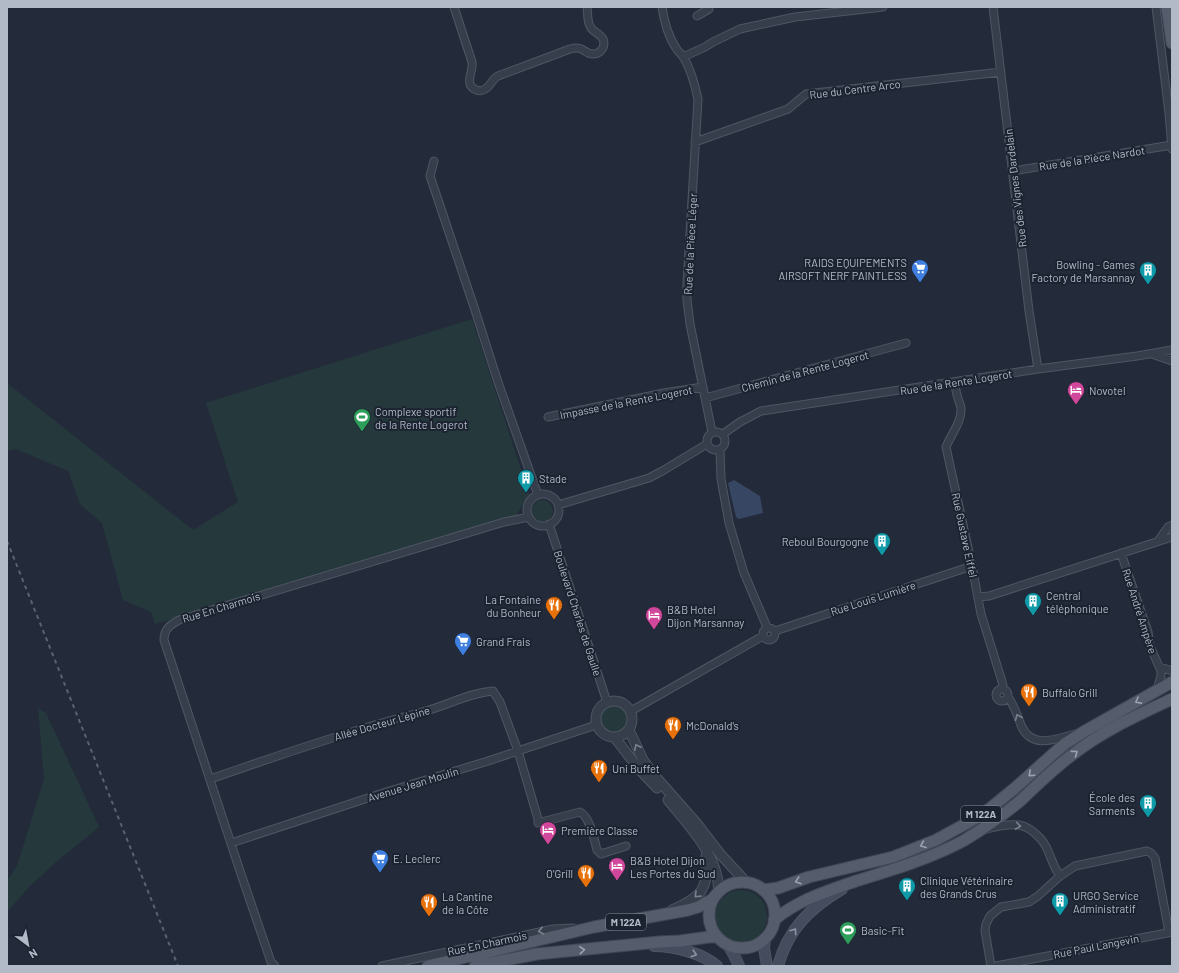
<svg xmlns="http://www.w3.org/2000/svg" width="1179" height="973" viewBox="0 0 1179 973" font-family="Barlow,sans-serif">
<style>
.green{fill:#25383c}
.water{fill:#374662}
.lines{fill:none;stroke-linecap:round;stroke-linejoin:round}
.minor-casing{stroke:#4f5663;stroke-width:9}
.tertiary-casing{stroke:#4f5663;stroke-width:11}
.secondary-casing{stroke:#4f5663;stroke-width:12}
.primary-casing{stroke:#404754;stroke-width:13}
.minor{stroke:#373e4b;stroke-width:7}
.tertiary{stroke:#373e4b;stroke-width:9}
.secondary{stroke:#454c5e;stroke-width:10}
.primary{stroke:#555c6c;stroke-width:11}
.rail{stroke:#596172;stroke-width:2;stroke-dasharray:4 4;stroke-linecap:butt}
.oneway{stroke:#9ba2b0}
.oneway2{stroke:#7b828f}
.oneway3{stroke:#8c93a2}
.labels{text-anchor:middle;dominant-baseline:central;stroke-width:4;stroke-linejoin:round;paint-order:stroke}
.shield{fill:#1c2330;stroke:#858c9a;stroke-width:1}
.shield-label{font-size:10px;font-weight:bold;fill:#b2b9c7}
.street-label{font-size:11px;fill:#b2b9c7;stroke:#1c2330}
.poi-label{font-size:11px;fill:#b2b9c7;stroke:#1c2330;text-anchor:start}
</style>
<rect width="100%" height="100%" fill="#232b3b"/>
<path class="green" d="M 472,319 L 529,494 L 516,516 L 155,624 L 151,612 L 123,600 L 102,523 L 80,504 L 68,471 L 16,449 L 7,451 L 7,383 L 193,530 L 238,502 L 206,403 Z
M531 511a11 11 0 1 1 22 0a11 11 0 1 1-22 0Z
M600 719a14 14 0 1 1 28 0a14 14 0 1 1-28 0Z
M 38,708 L 46,713 L 99,827 L 56,862 L 29,887 L 7,912 L 7,881 L 17,866 L 44,779 Z
M715 916a26 26 0 1 1 52 0a26 26 0 1 1-52 0Z"/>
<path class="water" d="M 734,480 L 760,496 L 763,513 L 739,519 L 736,517 L 728,483 Z"/>
<g class="lines">
<g class="minor-casing">
<path id="minor" d="M 454,7 L 472,62 C 474,71 463,84 476,90 C 479,91 482,91 485,89 C 491,86 492,79 498,76 L 570,49 C 585,45 583,54 593,54 C 601,54 606,46 603,39 C 600,33 592,32 590,26 C 587,21 588,13 587,7
M 662,7 C 664,21 668,36 676,48 C 678,52 682,54 684,58 C 691,70 695,85 698,99 L 687,284 L 687,300 L 690,324 L 712,432
M 993,7 L 1029,311 L 1038,369
M 1156,7 L 1169,113 L 1172,149
M 697,16 L 709,9
M 683,57 L 705,47 L 713,42 L 740,29 L 795,17 L 883,7
M 695,142 L 788,109 L 806,94 L 1001,72
M 434,161 L 430,176 L 474,307 L 498,382 L 538,495
M 1013,171 L 1172,145
M 1152,354 L 1172,361
M 955,382 C 955,387 956,391 957,395 C 958,399 960,403 961,408 C 962,422 951,434 946,447 L 972,566 L 981,614 L 1000,675 L 1003,685 L 1001,689
M 705,398 L 906,343
M 548,417 L 664,393 L 703,387
M707 441a9 9 0 1 1 18 0a9 9 0 1 1-18 0Z
M 723,434 L 740,422 L 761,411 L 1038,369 L 1137,356 L 1172,350
M 720,449 L 721,479 L 729,523 L 744,573 L 767,627
M527 510a16 16 0 1 1 32 0a16 16 0 1 1-32 0Z
M 558,505 L 649,478 L 664,470 L 707,444
M 549,524 L 607,702
M 1158,541 L 1168,527 L 1172,525
M 1121,553 L 1148,632 L 1150,646 L 1161,671 L 1161,676 L 1157,690
M 978,597 L 989,596 L 1172,537
M763 634a6 6 0 1 1 12 0a6 6 0 1 1-12 0Z
M 775,631 L 972,566
M 1160,667 L 1172,671
M996 695a6 6 0 1 1 12 0a6 6 0 1 1-12 0Z
M 1008,697 C 1014,705 1017,715 1021,725 C 1031,750 1056,739 1075,734
M 631,711 L 763,636
M 210,779 C 272,758 333,736 396,719 C 406,716 416,714 426,711 C 448,705 469,693 493,691 L 500,702 L 518,751 L 538,819 L 538,823 L 580,812 C 590,817 594,839 597,850 L 601,854 L 626,846
M 987,829 C 998,826 1008,824 1019,825 C 1031,827 1044,840 1048,851 C 1052,860 1054,868 1060,876
M 231,843 L 380,794 L 488,761 L 596,725
M 275,966 L 271,962 L 240,871 L 164,640 C 164,629 170,625 179,620 L 504,522 L 529,517
M 382,966 L 553,929 L 573,928
M 991,966 L 985,931 L 986,924 L 990,916 L 1001,907 L 1029,902 L 1038,896 L 1060,876 L 1075,866 L 1147,851 L 1151,853 L 1155,858 L 1169,932
M 996,966 L 1172,932"/>
</g>
<g class="tertiary-casing">
<path id="tertiary" d="M596 719a18 18 0 1 1 36 0a18 18 0 1 1-36 0Z
M 629,730 L 643,760 L 654,775 L 698,825 L 721,855 L 746,882
M 615,738 L 639,769 L 657,788
M 668,800 C 690,827 718,855 719,891
M 672,910 C 702,897 709,889 706,856"/>
</g>
<g class="secondary-casing">
<path id="secondary" d="M 765,938 L 764,948 L 767,966
M 728,945 L 734,955 L 739,966
M 654,946 C 674,946 702,953 717,966
M 778,966 C 788,929 810,908 842,889"/>
</g>
<g class="primary-casing">
<path id="primary" d="M 1167,7 L 1172,43
M709 915a33 33 0 1 1 66 0a33 33 0 1 1-66 0Z
M 763,890 L 778,888 L 809,877 L 893,857 L 936,840 L 971,821 L 988,810 L 1015,788 L 1053,754 L 1066,743 L 1085,731 L 1172,682
M 774,920 C 798,900 827,891 856,881 C 892,870 929,859 963,841 C 983,829 1002,816 1020,801 C 1037,785 1053,769 1072,755 C 1102,731 1138,715 1172,699
M 428,966 L 594,927 L 688,910 L 698,907 L 713,899
M 475,966 L 537,954 L 659,942 L 680,941 L 709,937 L 717,937"/>
</g>
<use href="#minor" class="minor"/>
<use href="#tertiary" class="tertiary"/>
<use href="#secondary" class="secondary"/>
<use href="#primary" class="primary"/>
<path class="rail" d="M 7,541 L 178,966"/>
</g>
<defs><path id="oneway-chevron" d="M-2-3.5L2.5 0L-2 3.5" fill="none" stroke-width="1.6" stroke-linecap="round" stroke-linejoin="round"/></defs>
<g class="oneway">
<use href="#oneway-chevron" transform="translate(1138 701) rotate(151)"/>
<use href="#oneway-chevron" transform="translate(1075 753) rotate(-36)"/>
<use href="#oneway-chevron" transform="translate(1031 774) rotate(138)"/>
<use href="#oneway-chevron" transform="translate(923 845) rotate(158)"/>
<use href="#oneway-chevron" transform="translate(798 881) rotate(163)"/>
<use href="#oneway-chevron" transform="translate(582 950) rotate(-5)"/>
</g>
<g class="oneway2">
<use href="#oneway-chevron" transform="translate(1018 717) rotate(-112)"/>
<use href="#oneway-chevron" transform="translate(637 747) rotate(-115)"/>
<use href="#oneway-chevron" transform="translate(1018 826) rotate(9)"/>
<use href="#oneway-chevron" transform="translate(697 895) rotate(136)"/>
<use href="#oneway-chevron" transform="translate(541 931) rotate(167)"/>
</g>
<g class="oneway3">
<use href="#oneway-chevron" transform="translate(794 931) rotate(-56)"/>
<use href="#oneway-chevron" transform="translate(694 954) rotate(17)"/>
</g>
<defs>
<g id="supermarket-pin" transform="scale(0.9)"><path d="M0 17L-7.5 6A9.5 9.5 0 1 1 7.5 6Z" fill="#3f7fe0" stroke="#1c2330"/><path d="M-6-5.5h2.5l.6 2H6L4.5 2H-2.5L-4.4-4H-6ZM-1.5 3.2a1.3 1.3 0 1 0 .1 0ZM3 3.2a1.3 1.3 0 1 0 .1 0Z" fill="#fff"/></g>
<g id="building-pin" transform="scale(0.9)"><path d="M0 17L-7.5 6A9.5 9.5 0 1 1 7.5 6Z" fill="#0f9aa8" stroke="#1c2330"/><path d="M-4-6H4V6H1V3H-1V6H-4ZM-2.5-4.3h1.7v1.8h-1.7ZM.8-4.3h1.7v1.8H.8ZM-2.5-1h1.7V.8h-1.7ZM.8-1h1.7V.8H.8Z" fill="#fff"/></g>
<g id="hotel-pin" transform="scale(0.9)"><path d="M0 17L-7.5 6A9.5 9.5 0 1 1 7.5 6Z" fill="#d1479c" stroke="#1c2330"/><path d="M-6-4.5h1.5V1H6V5H4.5V3h-9V5H-6ZM-4 0a1.8 1.8 0 1 1 3.6 0ZM.5 0V-2.5h3Q6-2.5 6 0Z" fill="#fff"/></g>
<g id="stadium-pin" transform="scale(0.9)"><path d="M0 17L-7.5 6A9.5 9.5 0 1 1 7.5 6Z" fill="#2e9e5b" stroke="#1c2330"/><path d="M0-5a6.5 5 0 1 0 0 10a6.5 5 0 1 0 0-10ZM-3.5-1.8h7v3.6h-7Z" fill="#fff"/></g>
<g id="restaurant-pin" transform="scale(0.9)"><path d="M0 17L-7.5 6A9.5 9.5 0 1 1 7.5 6Z" fill="#e8710a" stroke="#1c2330"/><path d="M-5-6h1v4h1v-4h1v4h1v-4h1v5L-1.5 .5V6h-2V.5L-5-1ZM5-6V6H3V1.5H1.5Q1.5-4 5-6Z" fill="#fff"/></g>
</defs>
<g fill-rule="evenodd">
<use href="#supermarket-pin" x="920" y="268"/>
<use href="#building-pin" x="1148" y="270"/>
<use href="#hotel-pin" x="1076" y="390"/>
<use href="#stadium-pin" x="362" y="417"/>
<use href="#building-pin" x="526" y="478"/>
<use href="#building-pin" x="882" y="541"/>
<use href="#building-pin" x="1033" y="601"/>
<use href="#restaurant-pin" x="554" y="605"/>
<use href="#hotel-pin" x="654" y="615"/>
<use href="#supermarket-pin" x="463" y="641"/>
<use href="#restaurant-pin" x="1029" y="692"/>
<use href="#restaurant-pin" x="673" y="725"/>
<use href="#restaurant-pin" x="599" y="768"/>
<use href="#building-pin" x="1148" y="803"/>
<use href="#hotel-pin" x="548" y="830"/>
<use href="#supermarket-pin" x="380" y="858"/>
<use href="#hotel-pin" x="617" y="866"/>
<use href="#restaurant-pin" x="586" y="873"/>
<use href="#building-pin" x="907" y="886"/>
<use href="#building-pin" x="1060" y="901"/>
<use href="#restaurant-pin" x="429" y="902"/>
<use href="#stadium-pin" x="848" y="930"/>
</g>
<g class="labels">
<g class="shield">
<rect x="961" y="806" width="40" height="16" rx="3"/>
<rect x="606" y="914" width="40" height="16" rx="3"/>
</g>
<g class="shield-label">
<text x="981" y="814">M 122A</text>
<text x="626" y="922">M 122A</text>
</g>
<g class="street-label">
<text transform="translate(855 89) rotate(-7)">Rue du Centre Arco</text>
<text transform="translate(1092 158) rotate(-9)">Rue de la Pièce Nardot</text>
<text transform="translate(1015 188) rotate(-97)">Rue des Vignes Dardelain</text>
<text transform="translate(690 244) rotate(-87)">Rue de la Pièce Léger</text>
<text transform="translate(805 371) rotate(-15)">Chemin de la Rente Logerot</text>
<text transform="translate(956 382) rotate(-9)">Rue de la Rente Logerot</text>
<text transform="translate(626 402) rotate(-11)">Impasse de la Rente Logerot</text>
<text transform="translate(965 535) rotate(78)">Rue Gustave Eiffel</text>
<text transform="translate(873 598) rotate(-18)">Rue Louis Lumière</text>
<text transform="translate(221 607) rotate(-17)">Rue En Charmois</text>
<text transform="translate(1140 611) rotate(72)">Rue André Ampère</text>
<text transform="translate(578 613) rotate(72)">Boulevard Charles de Gaulle</text>
<text transform="translate(382 723) rotate(-16)">Allée Docteur Lépine</text>
<text transform="translate(413 784) rotate(-17)">Avenue Jean Moulin</text>
<text transform="translate(487 943) rotate(-12)">Rue En Charmois</text>
<text transform="translate(1096 946) rotate(-11)">Rue Paul Langevin</text>
</g>
<g class="poi-label">
<text x="907" y="262" text-anchor="end">RAIDS EQUIPEMENTS<tspan x="907" dy="13">AIRSOFT NERF PAINTLESS</tspan></text>
<text x="1135" y="264" text-anchor="end">Bowling - Games<tspan x="1135" dy="13">Factory de Marsannay</tspan></text>
<text x="1089" y="390">Novotel</text>
<text x="375" y="411">Complexe sportif<tspan x="375" dy="13">de la Rente Logerot</tspan></text>
<text x="539" y="478">Stade</text>
<text x="869" y="541" text-anchor="end">Reboul Bourgogne</text>
<text x="1046" y="595">Central<tspan x="1046" dy="13">téléphonique</tspan></text>
<text x="541" y="599" text-anchor="end">La Fontaine<tspan x="541" dy="13">du Bonheur</tspan></text>
<text x="667" y="609">B&amp;B Hotel<tspan x="667" dy="13">Dijon Marsannay</tspan></text>
<text x="476" y="641">Grand Frais</text>
<text x="1042" y="692">Buffalo Grill</text>
<text x="686" y="725">McDonald's</text>
<text x="612" y="768">Uni Buffet</text>
<text x="1135" y="797" text-anchor="end">École des<tspan x="1135" dy="13">Sarments</tspan></text>
<text x="561" y="830">Première Classe</text>
<text x="393" y="858">E. Leclerc</text>
<text x="630" y="860">B&amp;B Hotel Dijon<tspan x="630" dy="13">Les Portes du Sud</tspan></text>
<text x="573" y="873" text-anchor="end">O'Grill</text>
<text x="920" y="880">Clinique Vétérinaire<tspan x="920" dy="13">des Grands Crus</tspan></text>
<text x="1073" y="895">URGO Service<tspan x="1073" dy="13">Administratif</tspan></text>
<text x="442" y="896">La Cantine<tspan x="442" dy="13">de la Côte</tspan></text>
<text x="861" y="930">Basic-Fit</text>
</g>
</g>
<rect width="1179" height="973" fill="none" stroke="#b2b9c7" stroke-width="16"/>
<g transform="translate(28 945) rotate(148)" stroke="#1c2330" stroke-width="3" paint-order="stroke">
<path d="M0-3L7 15L0 10L-7 15Z" fill="#b2b9c7"/>
<text y="-6" font-size="11" font-weight="bold" text-anchor="middle" fill="#b2b9c7">N</text>
</g>
</svg>
